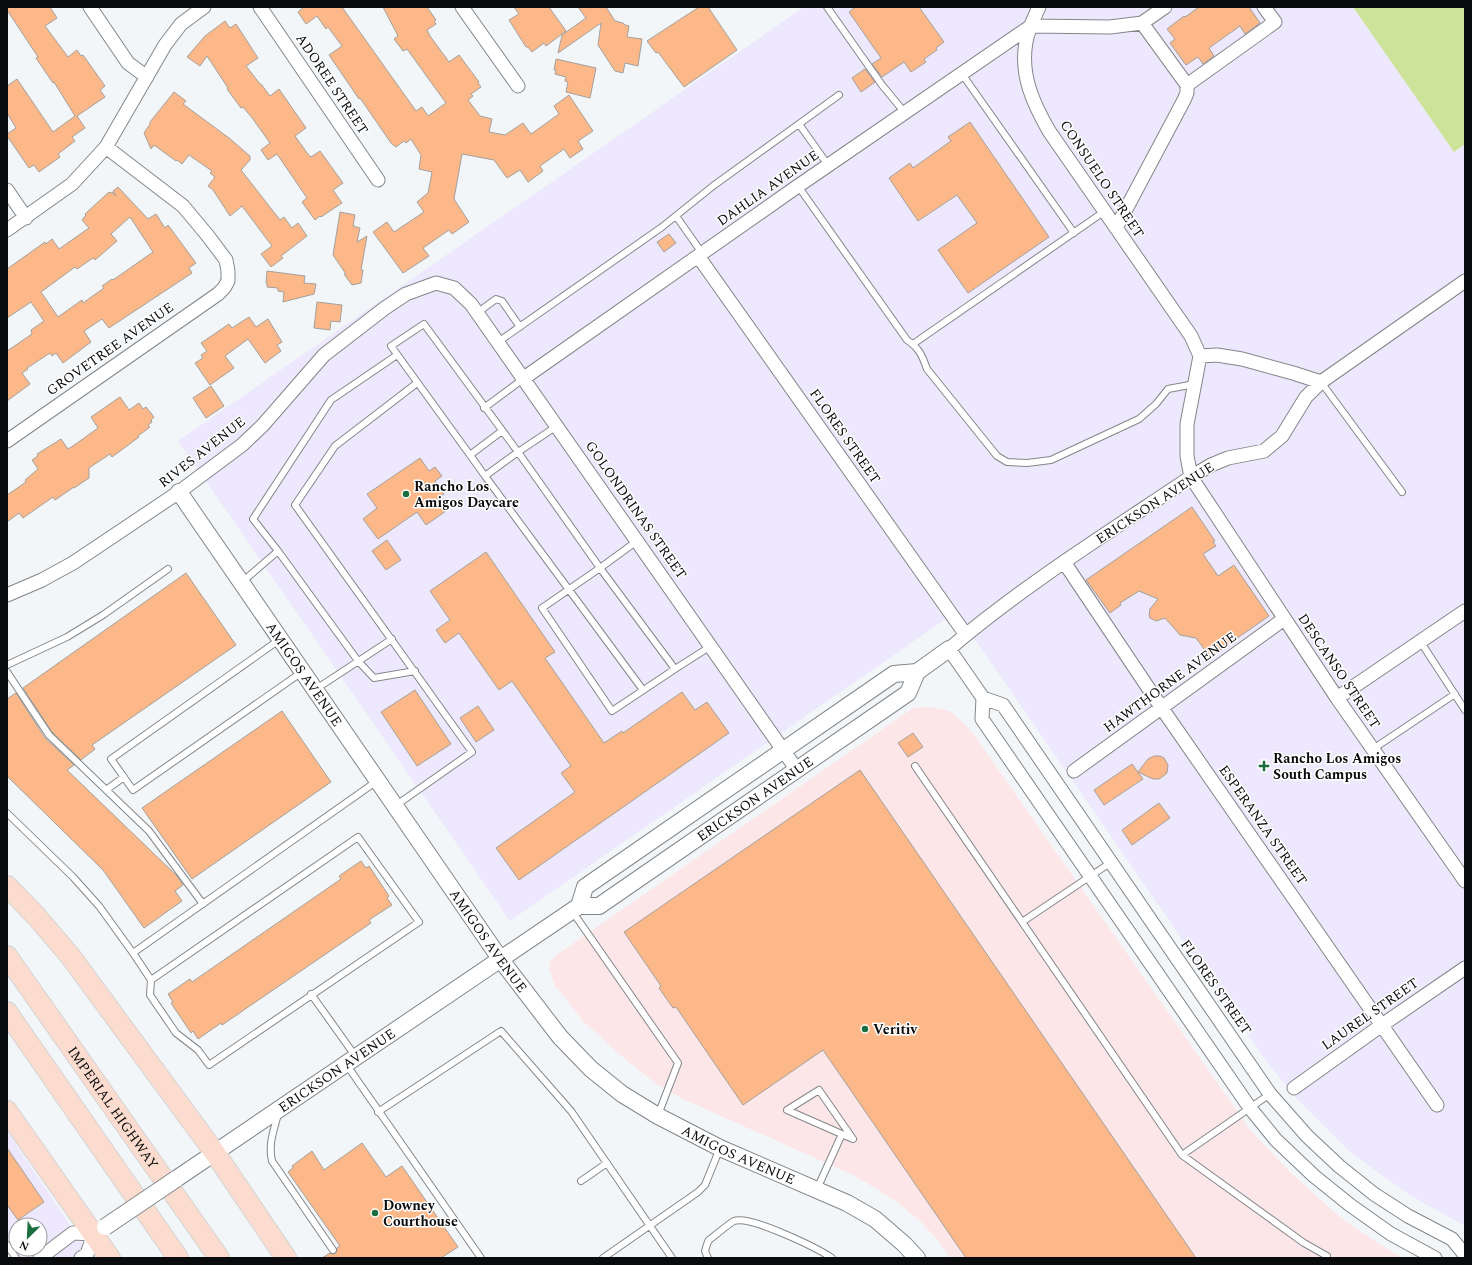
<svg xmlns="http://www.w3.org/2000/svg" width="1472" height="1265" viewBox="0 0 1472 1265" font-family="Spectral,serif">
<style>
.industrial{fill:#fce6e8}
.medical{fill:#eee8fe;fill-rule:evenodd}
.green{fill:#cce399}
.building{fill:#fcb888;stroke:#a3a09d;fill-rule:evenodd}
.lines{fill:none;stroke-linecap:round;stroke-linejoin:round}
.service-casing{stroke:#838689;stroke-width:8}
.minor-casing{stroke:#838689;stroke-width:15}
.tertiary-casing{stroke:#838689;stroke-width:18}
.primary-casing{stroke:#d3d3d3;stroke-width:22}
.service{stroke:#fff;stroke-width:6}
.minor{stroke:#fff;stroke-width:13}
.tertiary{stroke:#fff;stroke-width:16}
.primary{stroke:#fcdcce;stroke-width:20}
.tertiary-bridge-casing{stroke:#838689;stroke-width:18;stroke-linecap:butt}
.tertiary-bridge{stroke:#fff;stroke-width:16}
.poi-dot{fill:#1a6d3e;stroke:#fff;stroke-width:1.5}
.labels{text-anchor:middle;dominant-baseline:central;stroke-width:3;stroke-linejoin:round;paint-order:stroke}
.street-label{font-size:14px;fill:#0a0b0c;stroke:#fff}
.poi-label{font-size:14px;font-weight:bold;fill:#0a0b0c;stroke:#fff;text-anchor:start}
</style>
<rect width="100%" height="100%" fill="#f3f6f9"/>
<path class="industrial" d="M 930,707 L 949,711 L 965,724 L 977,739 L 1251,1131 L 1290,1172 L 1332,1210 L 1351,1225 L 1378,1243 L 1403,1258 L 950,1258 L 937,1239 L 919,1220 L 898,1203 L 877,1189 L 853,1175 L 683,1099 L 657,1084 L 627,1061 L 583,1021 L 554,984 L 549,968 L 551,960 L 558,954 L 913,708 Z"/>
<path class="medical" d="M 804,7 L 1353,7 L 1454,152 L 1465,144 L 1465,1226 L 1411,1196 L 1351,1153 L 1297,1099 L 1266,1061 L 956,612 L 510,921 L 178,441 Z
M 7,1131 L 92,1258 L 7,1258 ZM 16,1225 L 40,1225 L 40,1249 L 16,1249 Z"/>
<path class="green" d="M 1353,7 L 1465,7 L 1465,144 L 1454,152 Z"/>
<path class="building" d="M 7,7 L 50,7 L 57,18 L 45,26 L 68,57 L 77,50 L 81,56 L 83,55 L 105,86 L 100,90 L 105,97 L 77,116 L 85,128 L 72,137 L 75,141 L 58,154 L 60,157 L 39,172 L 34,165 L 29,168 L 7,136 L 7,134 L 16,128 L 7,113 L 7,86 L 17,79 L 53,132 L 75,116 L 54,82 L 53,83 L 36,58 L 38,57 L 7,10 Z
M 304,7 L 342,7 L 416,111 L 422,107 L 428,116 L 446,103 L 407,49 L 403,51 L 394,39 L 398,36 L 383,7 L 427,7 L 436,20 L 434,21 L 436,24 L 427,30 L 430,36 L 449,62 L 459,55 L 479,82 L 478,83 L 481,87 L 471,94 L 473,96 L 468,100 L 480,116 L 492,119 L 489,132 L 505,135 L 523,123 L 531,134 L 559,114 L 554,106 L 569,95 L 593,131 L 578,141 L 583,149 L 570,158 L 564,149 L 540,166 L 543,171 L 528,182 L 520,170 L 507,178 L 494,160 L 462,154 L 454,199 L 469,222 L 452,234 L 449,230 L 423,248 L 429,256 L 403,273 L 373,232 L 387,222 L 394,232 L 424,212 L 417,202 L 428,193 L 432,172 L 419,169 L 421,155 L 411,139 L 406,143 L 404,141 L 396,147 L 391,143 L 360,98 L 359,99 L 329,55 L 342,46 L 328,27 L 326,29 L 317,16 L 306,24 L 298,12 Z
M 514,7 L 549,7 L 566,31 L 546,46 L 544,43 L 532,52 L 528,47 L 526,47 L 509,20 L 519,14 Z
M 578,7 L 606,7 L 615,21 L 623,23 L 625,25 L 629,26 L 627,37 L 642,39 L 638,66 L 625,63 L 623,73 L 615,71 L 598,45 L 601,23 L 558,53 L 562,35 L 586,18 Z
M 699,7 L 708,7 L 737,50 L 684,87 L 658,52 L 656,53 L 647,41 Z
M 855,7 L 919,7 L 944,42 L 936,48 L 937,50 L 924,59 L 926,62 L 911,72 L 904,62 L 882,77 L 872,64 L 881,58 L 849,12 Z
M 1199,7 L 1249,7 L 1260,23 L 1245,34 L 1240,26 L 1209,48 L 1214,56 L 1203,64 L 1198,57 L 1186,65 L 1170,43 L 1175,39 L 1167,29 L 1184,16 L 1185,17 Z
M 225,21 L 230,28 L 236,24 L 258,58 L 246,66 L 260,84 L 261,84 L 270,96 L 279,89 L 306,128 L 295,136 L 307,153 L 311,157 L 320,151 L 343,183 L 333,190 L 342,203 L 321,217 L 320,216 L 315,220 L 302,202 L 307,198 L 277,154 L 268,160 L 261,150 L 270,143 L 253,119 L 243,107 L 241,108 L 227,89 L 228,88 L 207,56 L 200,66 L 187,57 L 205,36 Z
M 556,59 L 596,68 L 590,98 L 566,92 L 568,82 L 565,81 L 566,77 L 555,74 L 556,70 L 554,70 Z
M 865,69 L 875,82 L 861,92 L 852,78 Z
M 174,92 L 186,101 L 183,104 L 229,138 L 250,156 L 250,160 L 241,170 L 280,220 L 284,217 L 292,228 L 298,223 L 307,236 L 281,256 L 283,258 L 271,267 L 261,254 L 272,246 L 242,206 L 230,216 L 213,190 L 208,186 L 215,177 L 210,173 L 212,171 L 189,155 L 182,164 L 177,160 L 176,161 L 154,145 L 151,149 L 144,133 L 150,124 L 150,122 Z
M 970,122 L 1049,237 L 968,293 L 938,250 L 977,223 L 957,195 L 918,221 L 889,178 L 910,163 L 913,168 L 951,141 L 948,137 Z
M 118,187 L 148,219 L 156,214 L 165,228 L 168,225 L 196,263 L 189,268 L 192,273 L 109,328 L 102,319 L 84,331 L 91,342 L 63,363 L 56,353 L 52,356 L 50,353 L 27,368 L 28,369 L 22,373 L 30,384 L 7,401 L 7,351 L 32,334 L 31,330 L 44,321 L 31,302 L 7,318 L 7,269 L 45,242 L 46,244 L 52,239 L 59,249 L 89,228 L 82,220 L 86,215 L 85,214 L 109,192 L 110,193 L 112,192 L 116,196 L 113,191 ZM 130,217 L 153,252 L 113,280 L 112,279 L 102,286 L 104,288 L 83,303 L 82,300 L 58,317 L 41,292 L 75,267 L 77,269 L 93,258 L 95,260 L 117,241 L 111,234 Z
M 340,212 L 355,215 L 353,226 L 360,228 L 357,242 L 367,236 L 361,270 L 363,270 L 361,283 L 352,285 L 344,274 L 346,274 L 333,255 Z
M 669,234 L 676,243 L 664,252 L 657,242 Z
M 267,271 L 305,276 L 304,283 L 316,284 L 314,294 L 283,302 L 284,292 L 278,291 L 278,288 L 267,287 L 267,283 L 266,283 Z
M 317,302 L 342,305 L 340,322 L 331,321 L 330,330 L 314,328 Z
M 249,317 L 256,327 L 268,319 L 282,342 L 277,345 L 281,351 L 265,363 L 248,339 L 225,356 L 234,368 L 210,385 L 195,363 L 203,358 L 201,355 L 207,351 L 201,343 L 229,324 L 232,328 Z
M 211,386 L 224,406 L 206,418 L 193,398 Z
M 120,397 L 129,410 L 139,403 L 143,409 L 146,407 L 154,417 L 151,420 L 152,422 L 148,425 L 150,427 L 138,436 L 139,437 L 112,457 L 110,454 L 89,468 L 89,478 L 74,488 L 74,487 L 55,500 L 53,497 L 23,518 L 19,513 L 7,522 L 7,495 L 26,482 L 25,480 L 38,469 L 32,460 L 38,456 L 37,454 L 61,439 L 68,449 L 73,446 L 98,428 L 91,417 Z
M 420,458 L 429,471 L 435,467 L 442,476 L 435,481 L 444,494 L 437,498 L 446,511 L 426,525 L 417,512 L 378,539 L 363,519 L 377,508 L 367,494 Z
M 1192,507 L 1215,541 L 1213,542 L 1216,546 L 1203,554 L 1218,576 L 1234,565 L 1269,616 L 1210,657 L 1196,638 L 1180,635 L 1165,618 L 1156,621 L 1150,618 L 1149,615 L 1150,609 L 1158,599 L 1139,591 L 1120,603 L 1121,605 L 1110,613 L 1086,580 Z
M 387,540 L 401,560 L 386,570 L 372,551 Z
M 486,552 L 555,652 L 545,658 L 604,743 L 622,731 L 623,733 L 682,692 L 695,710 L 707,702 L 729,733 L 519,880 L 496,848 L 575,792 L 561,773 L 571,766 L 512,681 L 499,690 L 459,633 L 445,643 L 436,630 L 450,620 L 430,591 Z
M 186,573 L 236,645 L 92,745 L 95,749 L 81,760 L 52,732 L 23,688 Z
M 415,690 L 451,744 L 417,766 L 381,712 Z
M 16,693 L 45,738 L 74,765 L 67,770 L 177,876 L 183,885 L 175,891 L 182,901 L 144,928 L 103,870 L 7,776 L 7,699 Z
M 478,706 L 494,730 L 476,742 L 460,718 Z
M 282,711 L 331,782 L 192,879 L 142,808 Z
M 913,733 L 923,747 L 908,757 L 898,743 Z
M 1154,756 L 1160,756 L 1164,758 L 1168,765 L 1167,773 L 1162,777 L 1159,779 L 1153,779 L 1138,772 L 1148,759 Z
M 1132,764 L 1143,779 L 1104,805 L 1094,790 Z
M 860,770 L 1196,1258 L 966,1258 L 823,1050 L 743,1105 L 676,1007 L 673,1008 L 659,988 L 661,986 L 624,932 Z
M 1159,803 L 1170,818 L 1132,845 L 1122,830 Z
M 361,861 L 366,868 L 369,866 L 389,896 L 387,898 L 392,905 L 369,920 L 371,923 L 222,1025 L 221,1023 L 198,1039 L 193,1031 L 191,1033 L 171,1003 L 173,1002 L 168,994 L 190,979 L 192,982 L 341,879 L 339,876 Z
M 362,1143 L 386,1177 L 402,1166 L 458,1247 L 441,1258 L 322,1258 L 330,1253 L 333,1254 L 336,1253 L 337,1248 L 340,1246 L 288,1172 L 293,1168 L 292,1166 L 312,1151 L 324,1170 Z
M 7,1148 L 44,1202 L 18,1220 L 7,1205 Z"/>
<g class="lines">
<g class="service-casing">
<path id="service" d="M 827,7 L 882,85 L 905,113
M 962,74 L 1074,233
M 799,124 L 828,165
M 798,186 L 907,340 C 919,348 922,355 927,369 L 997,456 L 1007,462 L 1027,463 L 1051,460 L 1139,419 L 1156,404 L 1168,389 L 1195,384
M 676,216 L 702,253
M 477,313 L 496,299 L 502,301 L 520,327
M 498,342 L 662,227 L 713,186 L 839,95
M 913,344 L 1105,211
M 1321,382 L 1402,492
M 484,408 L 523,379
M 557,426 L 518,452 L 600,568 L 542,608 L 612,711 L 675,669
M 502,431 L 470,455 L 391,346 L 424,324 L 518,452 L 485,476 L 643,690
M 470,455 L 485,476
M 637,541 L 600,568 L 675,669 L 711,646
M 278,551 L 358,661 L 374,678 L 415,671
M 242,582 L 278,551 L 253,519 L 331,400 L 397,355
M 279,640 L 111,759 L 133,790 L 302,672
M 1420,641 L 1465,710
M 7,665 L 67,637 L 103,615 L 168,569
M 7,672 L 49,735 L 149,831 L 203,904
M 316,689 L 392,639
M 1373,749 L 1455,694
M 915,766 L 1182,1155 L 1304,1243 L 1327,1256
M 106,790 L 124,777
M 395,806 L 472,752 L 295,505 L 335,446 L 417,383
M 7,813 L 73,877 L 99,906 L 133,953 L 377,781
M 358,837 L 419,922 L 209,1065 L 198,1050 L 176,1033 L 150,995 L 151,980 Z
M 572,911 L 678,1063 L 658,1115
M 1022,922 L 1110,863
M 133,953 L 151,980
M 311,994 L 356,1057
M 346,1064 L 481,1258
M 819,1090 L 853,1139 L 787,1110 Z
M 378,1112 L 501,1031 L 571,1111 L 672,1258
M 278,1114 C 274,1130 268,1144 272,1161 L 333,1250
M 1182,1155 L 1270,1094
M 581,1181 L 607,1163
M 817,1189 L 842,1134
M 7,1245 L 16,1258
M 603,1258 L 698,1192 L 705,1185 L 720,1148
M 708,1258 L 705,1251 C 706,1248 707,1243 709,1240 C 713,1237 730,1223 734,1221 C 750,1215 817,1248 832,1258"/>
</g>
<g class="minor-casing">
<path id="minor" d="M 90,7 L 128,63 L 147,77
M 260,7 L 378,180
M 462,7 L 518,86
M 1039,7 C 1034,18 1028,30 1026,42 C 1020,75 1033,103 1049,131 L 1191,336 L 1200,356 L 1187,424 L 1187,456 L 1191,477 L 1337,698 L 1465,881
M 1165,7 L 1142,23 L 1187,85
M 7,190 L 26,218
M 1116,228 L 1184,100 L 1187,93 L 1187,85 L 1275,22 L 1264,7
M 7,230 L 72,184 L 106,147 L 165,45 L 181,24 L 204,7
M 698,256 L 966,635
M 1465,281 L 1321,382 L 1306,397 L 1282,436 L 1264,451 L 1228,458 L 1211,465 L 1191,477 C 1109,532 1024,585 949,649 L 983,698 L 1003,705 L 1270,1094 L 1307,1136 L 1339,1166 L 1374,1194 L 1408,1216 L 1452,1239 L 1465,1255
M 1200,356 L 1217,355 L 1242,359 L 1293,373 L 1321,382
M 524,378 L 798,186 L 1031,26 L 1110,27 L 1142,23
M 7,441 L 218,294 L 224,288 L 228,281 L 228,271 L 226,260 L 208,236 L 183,206 L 106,147
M 1064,562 L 1161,707 L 1437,1105
M 7,595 L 42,580 L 73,563 L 179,492 L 242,445 L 263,425 L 324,355 L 385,308 L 406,294 L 436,283 L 454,288 L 471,304 L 797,770
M 983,698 L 982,719 L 1250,1108 L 1276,1140 L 1314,1176 L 1350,1205 L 1391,1234 L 1435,1258
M 1337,698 L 1465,611
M 1074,771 L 1284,619
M 1294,1088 L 1382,1025 L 1465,968
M 40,1258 L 73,1233 L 94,1234 L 87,1254 L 81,1258"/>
</g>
<g class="tertiary-casing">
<g id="tertiary">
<path id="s1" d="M 179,492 L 501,960 L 560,1037 L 591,1069 L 622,1094 L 658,1116 L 720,1148 L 847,1203 L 875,1219 L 904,1244 L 917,1258"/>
<path d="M 579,906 L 585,887 L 894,674 L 917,672 L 949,649"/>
<path id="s2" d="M 176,1179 L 579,906 L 599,906 L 908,693 L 917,672"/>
</g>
</g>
<g class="primary-casing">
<g id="primary">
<path d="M 7,886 L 37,917 L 71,957 L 215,1153 L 286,1258"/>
<path id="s3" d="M 7,956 L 219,1258"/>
<path d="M 7,1012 L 178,1258"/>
<path d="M 7,1111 L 110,1258"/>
</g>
</g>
<use href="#service" class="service"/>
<use href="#minor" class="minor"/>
<use href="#tertiary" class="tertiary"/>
<use href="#primary" class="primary"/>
<g class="tertiary-bridge-casing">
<path id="tertiary-bridge" d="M 105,1227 L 176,1179"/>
</g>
<use href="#tertiary-bridge" class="tertiary-bridge"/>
</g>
<g class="poi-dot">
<circle cx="406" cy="494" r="4"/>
<path d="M1262 760h4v4h4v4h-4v4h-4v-4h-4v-4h4z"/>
<circle cx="865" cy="1029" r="4"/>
<circle cx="375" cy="1213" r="4"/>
</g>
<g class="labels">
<g class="street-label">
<text transform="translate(332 84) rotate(56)">ADOREE STREET</text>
<text transform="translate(1102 179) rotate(56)">CONSUELO STREET</text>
<text transform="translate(768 188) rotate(-35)">DAHLIA AVENUE</text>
<text transform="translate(110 349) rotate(-35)">GROVETREE AVENUE</text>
<text transform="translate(845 436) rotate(55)">FLORES STREET</text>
<text transform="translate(202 452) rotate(-38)">RIVES AVENUE</text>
<text transform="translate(1155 503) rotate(-33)">ERICKSON AVENUE</text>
<text transform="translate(636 510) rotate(55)">GOLONDRINAS STREET</text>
<text transform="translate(1339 671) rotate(56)">DESCANSO STREET</text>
<text stroke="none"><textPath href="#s1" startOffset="221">AMIGOS AVENUE</textPath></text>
<text transform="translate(1170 682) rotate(-36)">HAWTHORNE AVENUE</text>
<text stroke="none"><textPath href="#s2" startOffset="696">ERICKSON AVENUE</textPath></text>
<text transform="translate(1263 825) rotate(55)">ESPERANZA STREET</text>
<text stroke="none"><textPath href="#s1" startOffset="545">AMIGOS AVENUE</textPath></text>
<text transform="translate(1216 987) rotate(55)">FLORES STREET</text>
<text transform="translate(1370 1014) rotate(-35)">LAUREL STREET</text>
<text stroke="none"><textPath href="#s2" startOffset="194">ERICKSON AVENUE</textPath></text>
<text stroke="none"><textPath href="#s3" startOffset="185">IMPERIAL HIGHWAY</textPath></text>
<text stroke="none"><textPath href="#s1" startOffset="881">AMIGOS AVENUE</textPath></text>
</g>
<g class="poi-label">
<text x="414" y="486">Rancho Los<tspan x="414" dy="16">Amigos Daycare</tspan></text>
<text x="1273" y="758">Rancho Los Amigos<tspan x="1273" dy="16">South Campus</tspan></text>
<text x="873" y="1029">Veritiv</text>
<text x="383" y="1205">Downey<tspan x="383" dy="16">Courthouse</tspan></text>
</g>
</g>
<rect width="1472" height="1265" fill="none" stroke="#0a0b0c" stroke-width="16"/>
<g transform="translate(28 1237) rotate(204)"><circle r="19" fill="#ffffff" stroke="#9d9d9e"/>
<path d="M0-3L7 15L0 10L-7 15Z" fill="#1a6d3e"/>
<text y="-6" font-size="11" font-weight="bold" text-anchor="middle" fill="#0a0b0c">N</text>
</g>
</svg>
